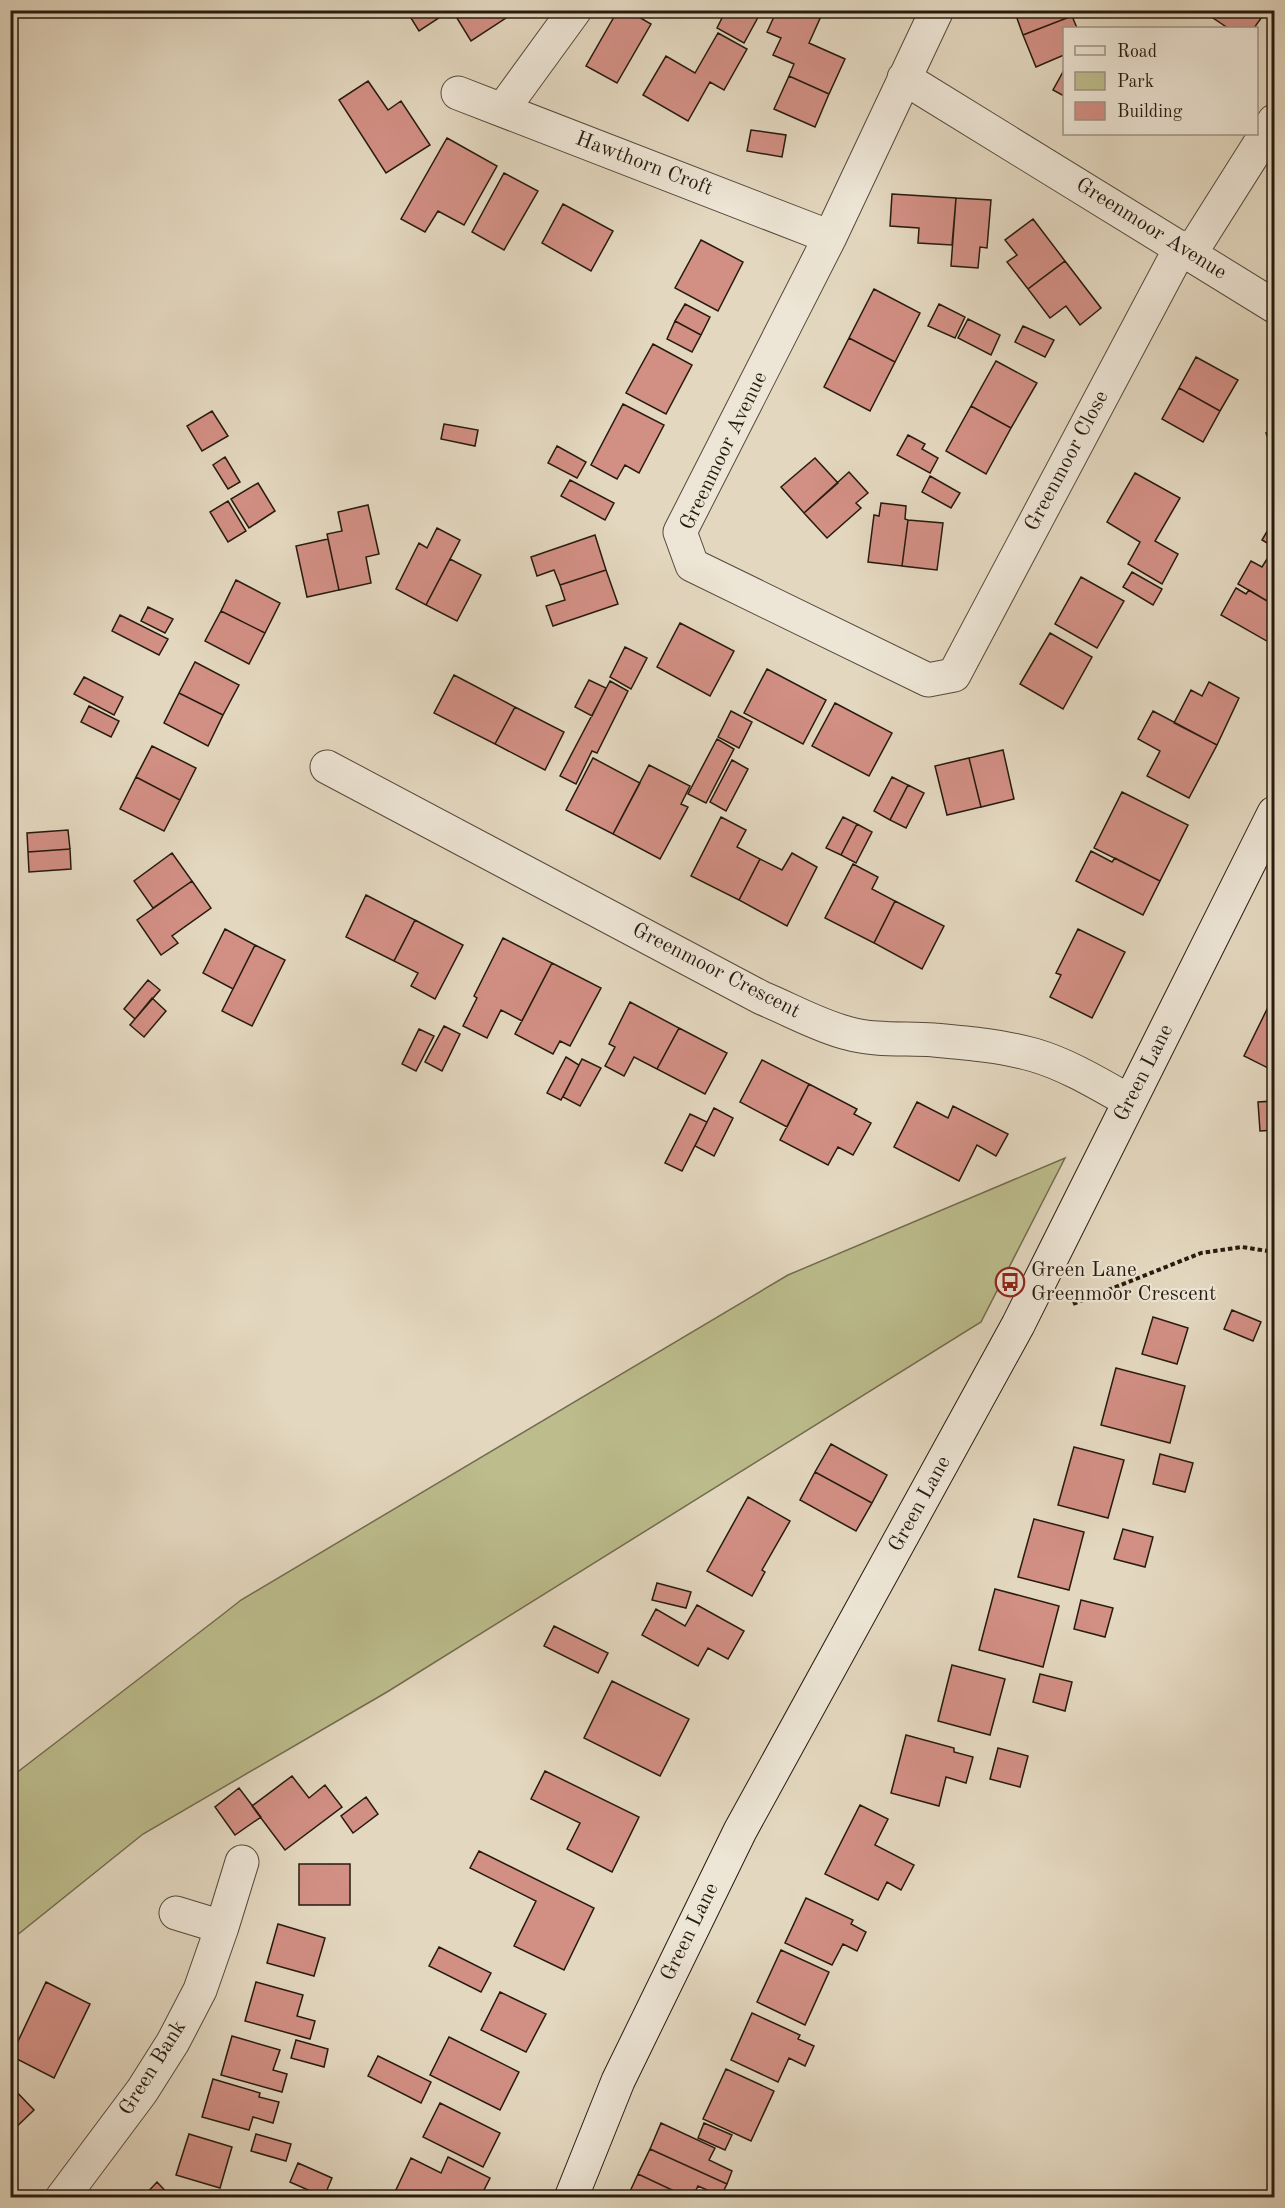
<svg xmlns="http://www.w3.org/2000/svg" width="1285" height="2208" viewBox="0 0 1285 2208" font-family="'Old Standard TT',serif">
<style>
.green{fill:#bcbc8c;stroke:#726c4e;stroke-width:1.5}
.building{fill:#d28f84;stroke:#271b0f;stroke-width:1.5}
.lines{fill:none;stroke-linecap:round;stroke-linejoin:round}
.street-casing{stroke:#564a3b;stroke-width:35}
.secondary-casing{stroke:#271b0f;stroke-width:35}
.path{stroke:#271b0f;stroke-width:4;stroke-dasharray:4.5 3;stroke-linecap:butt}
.street{stroke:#ede5d5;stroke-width:33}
.secondary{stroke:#ede5d5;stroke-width:33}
.labels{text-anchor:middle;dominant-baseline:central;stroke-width:4.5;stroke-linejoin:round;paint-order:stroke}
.street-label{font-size:21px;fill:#271b0f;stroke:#ede5d5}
.poi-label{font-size:21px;fill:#271b0f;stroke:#ede5d5;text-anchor:start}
</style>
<rect width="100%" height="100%" fill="#e3d7bf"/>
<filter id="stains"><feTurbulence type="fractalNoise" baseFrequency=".00333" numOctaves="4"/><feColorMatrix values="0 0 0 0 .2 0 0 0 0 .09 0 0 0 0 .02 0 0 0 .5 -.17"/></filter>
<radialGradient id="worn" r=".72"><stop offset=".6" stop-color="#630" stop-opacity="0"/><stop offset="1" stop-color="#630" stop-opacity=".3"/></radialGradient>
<path class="green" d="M 1065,1158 L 981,1322 L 387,1692 L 143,1834 L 11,1940 L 11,1777 L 222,1615 L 241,1600 L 788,1275 Z"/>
<path class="building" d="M 406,10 L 451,10 L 419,31 Z
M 452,10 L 518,10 L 471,41 Z
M 618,10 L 627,10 L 651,24 L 617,83 L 586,66 Z
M 726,10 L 762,10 L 744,43 L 717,28 Z
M 777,10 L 814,10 L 822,14 L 809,43 L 845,59 L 829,94 L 789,76 L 794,64 L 773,55 L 781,38 L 767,32 Z
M 1014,10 L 1070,10 L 1072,16 L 1023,35 Z
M 1205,10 L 1267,10 L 1254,28 L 1228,28 L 1204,12 Z
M 1072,16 L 1077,28 L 1064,28 L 1064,55 L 1036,67 L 1023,35 Z
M 718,33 L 747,49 L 724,90 L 710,82 L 688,121 L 643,95 L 666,56 L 695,73 Z
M 1064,70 L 1064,96 L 1053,90 Z
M 789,76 L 829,94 L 815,127 L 774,109 Z
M 368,81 L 388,110 L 401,101 L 430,145 L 386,173 L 339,100 Z
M 751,130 L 786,135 L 782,157 L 747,151 Z
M 447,138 L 497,166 L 464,225 L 438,211 L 425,232 L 401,219 Z
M 504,173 L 538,191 L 504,250 L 472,232 Z
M 892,194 L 956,198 L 952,245 L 918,243 L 919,228 L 890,226 Z
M 956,198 L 991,200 L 987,248 L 980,247 L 978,268 L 951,266 Z
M 563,204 L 613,231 L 591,271 L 542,243 Z
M 1033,219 L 1065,261 L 1028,289 L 1007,262 L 1017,255 L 1005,240 Z
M 701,240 L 743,262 L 718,311 L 675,288 Z
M 1065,261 L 1101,308 L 1080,325 L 1066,306 L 1050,318 L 1028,289 Z
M 874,289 L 920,313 L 895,362 L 849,338 Z
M 685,304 L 710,317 L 701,335 L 675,321 Z
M 939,304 L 965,317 L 955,338 L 928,326 Z
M 968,319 L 1000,335 L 991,355 L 958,338 Z
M 675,321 L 701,335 L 692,352 L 667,339 Z
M 1023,326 L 1054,340 L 1045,357 L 1015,342 Z
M 849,338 L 895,362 L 870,411 L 824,387 Z
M 653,344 L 692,365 L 666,414 L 626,393 Z
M 1196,357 L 1238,380 L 1220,411 L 1179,388 Z
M 996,361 L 1037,383 L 1011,428 L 971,406 Z
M 1179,388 L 1220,411 L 1203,442 L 1162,419 Z
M 623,404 L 664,425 L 639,473 L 625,465 L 617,479 L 591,465 Z
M 971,406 L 1011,428 L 986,474 L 946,451 Z
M 212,411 L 228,436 L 202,451 L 187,426 Z
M 444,424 L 478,430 L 475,446 L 441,439 Z
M 1274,430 L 1274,454 L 1266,433 Z
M 908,435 L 925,444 L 922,449 L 938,458 L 930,473 L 897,455 Z
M 557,446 L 586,462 L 577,478 L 548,463 Z
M 225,457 L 240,482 L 228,489 L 213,465 Z
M 815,458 L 838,483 L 804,513 L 781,487 Z
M 849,472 L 868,493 L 856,503 L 861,508 L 827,538 L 804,513 Z
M 1135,473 L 1180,498 L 1155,541 L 1178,554 L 1162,584 L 1128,564 L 1140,542 L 1107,522 Z
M 930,476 L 960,493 L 951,508 L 922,492 Z
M 570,480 L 614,503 L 605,520 L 561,496 Z
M 258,483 L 275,511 L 249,528 L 231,499 Z
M 228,501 L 246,531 L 228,542 L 210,512 Z
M 881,503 L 906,506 L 905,519 L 908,520 L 902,566 L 868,562 L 874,515 L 879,516 Z
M 368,505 L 379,554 L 366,557 L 371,583 L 339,590 L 327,534 L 342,531 L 338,512 Z
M 908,520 L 943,523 L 937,570 L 902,566 Z
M 1272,523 L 1274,524 L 1274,547 L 1262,540 Z
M 437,528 L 460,540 L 426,605 L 396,589 L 419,543 L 427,548 Z
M 595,535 L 606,570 L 560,585 L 554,570 L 537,576 L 531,557 Z
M 328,539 L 339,590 L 307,597 L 296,546 Z
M 450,559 L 481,575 L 457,621 L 426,605 Z
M 1267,559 L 1274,563 L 1274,605 L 1238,584 L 1251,561 L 1262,567 Z
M 606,570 L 618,604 L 553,626 L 546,606 L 565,600 L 560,585 Z
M 1132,572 L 1162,589 L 1153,605 L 1123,587 Z
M 1081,577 L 1124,601 L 1097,648 L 1055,624 Z
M 236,580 L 280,603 L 265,633 L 221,611 Z
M 1236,588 L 1246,594 L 1249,590 L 1274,605 L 1274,639 L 1272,644 L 1221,615 Z
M 148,607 L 173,619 L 165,633 L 141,621 Z
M 221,611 L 265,633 L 249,664 L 205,641 Z
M 120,615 L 168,639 L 159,655 L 112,631 Z
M 680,623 L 734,651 L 710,696 L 657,667 Z
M 1050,633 L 1092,657 L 1063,709 L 1020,684 Z
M 625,647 L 647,658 L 631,689 L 610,677 Z
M 195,662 L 239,685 L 223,715 L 179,693 Z
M 767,669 L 826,700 L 803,744 L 744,713 Z
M 454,675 L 515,707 L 495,744 L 434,713 Z
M 84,677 L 123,697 L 114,715 L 74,694 Z
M 589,680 L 606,688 L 592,716 L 575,707 Z
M 610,681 L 628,691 L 597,753 L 592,751 L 576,784 L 560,776 Z
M 1209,682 L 1239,698 L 1217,745 L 1174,723 L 1191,690 L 1202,696 Z
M 179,693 L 223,715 L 208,746 L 164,723 Z
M 835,703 L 892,733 L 869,776 L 812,746 Z
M 89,706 L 119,721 L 111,737 L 81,722 Z
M 515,707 L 564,732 L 545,770 L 495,744 Z
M 731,711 L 752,722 L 739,748 L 718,737 Z
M 1153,711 L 1217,745 L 1189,798 L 1147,776 L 1160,751 L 1138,739 Z
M 717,739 L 734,749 L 706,803 L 688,794 Z
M 152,746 L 196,768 L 180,800 L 136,777 Z
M 1003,750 L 1014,799 L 981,807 L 969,758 Z
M 593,758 L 640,783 L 613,834 L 566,810 Z
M 969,758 L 981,807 L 947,815 L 935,766 Z
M 732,760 L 748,769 L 726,811 L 710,802 Z
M 649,765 L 690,786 L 681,804 L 688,807 L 660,859 L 613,834 Z
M 136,777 L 180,800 L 164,831 L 120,809 Z
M 892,777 L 908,785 L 890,820 L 874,811 Z
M 908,785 L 924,793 L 906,828 L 890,820 Z
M 1122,792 L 1188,825 L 1160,881 L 1094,848 Z
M 721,817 L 746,830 L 737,847 L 760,859 L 739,900 L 691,876 Z
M 843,817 L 857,824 L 841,855 L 826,848 Z
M 857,824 L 872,832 L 856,863 L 841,855 Z
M 68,830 L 70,849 L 28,852 L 27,833 Z
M 70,849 L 71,869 L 29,872 L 28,852 Z
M 1091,851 L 1112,862 L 1115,858 L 1160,881 L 1143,915 L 1076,881 Z
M 172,853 L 192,881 L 153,908 L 134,881 Z
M 792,853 L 817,867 L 787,926 L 739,900 L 760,859 L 782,870 Z
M 853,864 L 878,877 L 872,889 L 895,901 L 874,943 L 825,918 Z
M 192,881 L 211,908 L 172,936 L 178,943 L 161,955 L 137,920 Z
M 366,895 L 415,920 L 394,961 L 346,937 Z
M 895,901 L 944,926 L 922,969 L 874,943 Z
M 415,920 L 463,945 L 435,999 L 411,986 L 418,973 L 394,961 Z
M 225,929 L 255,945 L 233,989 L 203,973 Z
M 1078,929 L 1125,952 L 1092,1018 L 1050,997 L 1061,975 L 1056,973 Z
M 503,938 L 552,963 L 522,1021 L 501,1010 L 487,1038 L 463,1026 L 477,998 L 474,996 Z
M 255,945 L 285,960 L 252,1026 L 222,1011 Z
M 552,963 L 601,988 L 570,1046 L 560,1041 L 553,1054 L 515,1034 Z
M 148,980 L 160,990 L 135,1019 L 124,1009 Z
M 1274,995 L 1274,1071 L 1244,1056 Z
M 152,998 L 166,1011 L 144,1037 L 130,1025 Z
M 630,1002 L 679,1028 L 657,1069 L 634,1057 L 624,1076 L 605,1066 L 615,1047 L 609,1044 Z
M 444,1026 L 460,1034 L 442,1071 L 425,1062 Z
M 679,1028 L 727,1053 L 705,1094 L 657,1069 Z
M 419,1029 L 434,1036 L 416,1071 L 402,1064 Z
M 566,1057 L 579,1065 L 561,1100 L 547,1093 Z
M 582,1059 L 601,1068 L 580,1106 L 563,1097 Z
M 762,1060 L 809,1084 L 787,1127 L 740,1102 Z
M 809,1084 L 857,1109 L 854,1114 L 871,1123 L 853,1155 L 838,1147 L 828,1165 L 780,1140 Z
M 1274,1101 L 1274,1130 L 1260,1131 L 1258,1102 Z
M 917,1102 L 948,1118 L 953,1106 L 1008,1134 L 996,1156 L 977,1145 L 959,1181 L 894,1147 Z
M 714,1108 L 733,1118 L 714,1156 L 695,1146 Z
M 690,1114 L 707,1122 L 682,1171 L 665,1163 Z
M 1232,1310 L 1261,1322 L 1253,1341 L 1224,1329 Z
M 1153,1317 L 1188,1328 L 1177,1364 L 1142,1354 Z
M 1116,1368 L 1185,1386 L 1170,1443 L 1101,1425 Z
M 831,1444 L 887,1475 L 872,1503 L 815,1472 Z
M 1074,1447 L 1124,1460 L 1108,1518 L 1058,1505 Z
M 1160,1454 L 1193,1463 L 1185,1492 L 1153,1484 Z
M 815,1472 L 872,1503 L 856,1531 L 800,1500 Z
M 748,1497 L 790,1521 L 762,1570 L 765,1572 L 752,1596 L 707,1571 Z
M 1034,1519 L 1084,1532 L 1069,1590 L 1018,1577 Z
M 1123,1529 L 1153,1537 L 1145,1567 L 1114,1559 Z
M 657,1583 L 691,1592 L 686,1608 L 652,1600 Z
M 995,1589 L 1059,1606 L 1043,1667 L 979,1650 Z
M 1081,1600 L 1113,1608 L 1105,1637 L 1074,1629 Z
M 697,1605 L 744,1631 L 728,1659 L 708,1648 L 698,1666 L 642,1635 L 656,1609 L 685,1626 Z
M 554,1626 L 608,1653 L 598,1673 L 544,1646 Z
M 952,1665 L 1005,1679 L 990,1735 L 938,1721 Z
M 1040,1674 L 1072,1682 L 1065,1711 L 1033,1702 Z
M 612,1681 L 689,1719 L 660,1776 L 584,1738 Z
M 906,1735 L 954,1748 L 954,1752 L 973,1757 L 966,1783 L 946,1777 L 939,1806 L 891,1793 Z
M 998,1748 L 1028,1756 L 1020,1787 L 990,1779 Z
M 545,1771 L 639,1817 L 612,1872 L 567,1849 L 580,1823 L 531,1799 Z
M 292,1776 L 309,1798 L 325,1785 L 342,1807 L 285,1850 L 252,1806 Z
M 239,1788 L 261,1817 L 235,1835 L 215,1807 Z
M 366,1797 L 378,1814 L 353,1833 L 341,1816 Z
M 860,1805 L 888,1819 L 875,1845 L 914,1865 L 901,1890 L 887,1882 L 878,1900 L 825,1874 Z
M 479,1851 L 594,1908 L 564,1970 L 514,1946 L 536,1901 L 470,1868 Z
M 299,1864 L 350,1864 L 350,1905 L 299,1905 Z
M 806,1898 L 853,1920 L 851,1924 L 866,1932 L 857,1951 L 843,1944 L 832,1965 L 785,1943 Z
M 278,1924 L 325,1938 L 314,1976 L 267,1963 Z
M 439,1947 L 491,1973 L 481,1992 L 429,1966 Z
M 781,1950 L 829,1972 L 805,2025 L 757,2002 Z
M 46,1982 L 90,2004 L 54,2078 L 11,2056 Z
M 256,1982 L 303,1995 L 297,2016 L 315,2021 L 310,2039 L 245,2021 Z
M 500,1992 L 546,2014 L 526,2052 L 481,2030 Z
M 752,2013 L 800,2035 L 798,2039 L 814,2046 L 805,2066 L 789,2058 L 778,2082 L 731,2060 Z
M 232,2036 L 280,2050 L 273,2070 L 287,2074 L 282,2092 L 221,2075 Z
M 449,2037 L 519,2072 L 500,2110 L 430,2075 Z
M 296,2040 L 328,2049 L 324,2067 L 291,2058 Z
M 378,2056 L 431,2082 L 421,2103 L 368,2076 Z
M 726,2069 L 774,2091 L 751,2141 L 703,2119 Z
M 213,2079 L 260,2093 L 259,2097 L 279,2102 L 273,2123 L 253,2117 L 249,2130 L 202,2117 Z
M 10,2085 L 34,2110 L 10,2133 Z
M 440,2103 L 500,2133 L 483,2167 L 423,2137 Z
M 661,2123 L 715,2148 L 709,2160 L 732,2171 L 727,2184 L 650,2149 Z
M 704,2123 L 732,2135 L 725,2150 L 698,2138 Z
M 189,2134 L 232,2147 L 220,2188 L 176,2175 Z
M 256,2134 L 291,2144 L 286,2161 L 251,2151 Z
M 650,2149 L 727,2184 L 721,2196 L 698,2186 L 692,2198 L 689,2198 L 638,2174 Z
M 448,2157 L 490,2178 L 480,2198 L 401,2198 L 394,2194 L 411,2158 L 441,2173 Z
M 298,2163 L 332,2178 L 324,2197 L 290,2182 Z
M 638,2174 L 689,2198 L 627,2198 Z
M 157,2182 L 172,2198 L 142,2198 Z"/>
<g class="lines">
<g class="street-casing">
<path id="street" d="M 937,10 L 830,237 L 680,532 L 692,565 L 928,680 L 954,675 L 1181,247
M 904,78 L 1274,306
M 458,93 L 830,237
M 503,109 L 575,10
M 1190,254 L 1274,121
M 327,767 L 762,998 C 789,1009 819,1026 847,1033 C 875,1041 905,1038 934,1040 C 967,1043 1002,1046 1034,1055 C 1068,1065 1099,1084 1129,1101
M 176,1913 L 222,1927
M 62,2198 L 142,2091 L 173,2042 L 200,1990 L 222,1927 L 242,1862"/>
</g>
<g class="secondary-casing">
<path id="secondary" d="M 571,2198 L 618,2081 L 740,1831 L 1018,1325 L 1274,813"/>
</g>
<path class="path" d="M 1073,1304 L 1201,1253 L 1242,1247 L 1274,1252"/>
<use href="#street" class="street"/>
<use href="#secondary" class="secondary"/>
</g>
<defs>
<g id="bus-ring" transform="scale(1.5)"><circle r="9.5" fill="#ede5d5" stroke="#8f2418" stroke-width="1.5"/><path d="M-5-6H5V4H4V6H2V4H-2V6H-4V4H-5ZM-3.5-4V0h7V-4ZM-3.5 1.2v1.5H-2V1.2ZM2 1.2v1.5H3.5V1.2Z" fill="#8f2418"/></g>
</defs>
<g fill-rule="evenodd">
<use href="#bus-ring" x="1010" y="1282"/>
</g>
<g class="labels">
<g class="street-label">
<text transform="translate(644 164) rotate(21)">Hawthorn Croft</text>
<text transform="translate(1151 229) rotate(32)">Greenmoor Avenue</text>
<text transform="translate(724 451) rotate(-64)">Greenmoor Avenue</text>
<text transform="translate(1067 461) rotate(-62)">Greenmoor Close</text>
<text transform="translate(716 971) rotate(27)">Greenmoor Crescent</text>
<text transform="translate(1144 1073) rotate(-63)">Green Lane</text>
<text transform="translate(920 1504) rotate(-61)">Green Lane</text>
<text transform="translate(690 1932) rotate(-64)">Green Lane</text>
<text transform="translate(153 2068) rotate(-58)">Green Bank</text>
</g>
<g class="poi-label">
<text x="1031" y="1270">Green Lane<tspan x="1031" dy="24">Greenmoor Crescent</tspan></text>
</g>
</g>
<rect width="1285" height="2208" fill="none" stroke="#e3d7bf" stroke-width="36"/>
<rect x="12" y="12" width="1261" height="2184" fill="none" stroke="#271b0f" stroke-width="3"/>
<rect x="18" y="18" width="1249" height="2172" fill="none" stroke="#271b0f" stroke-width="1.5"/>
<rect x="1063" y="27" width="195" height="108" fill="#ede5d5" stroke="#9e9486" stroke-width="1.5"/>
<rect x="1075" y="46" width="30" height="9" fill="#ede5d5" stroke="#9e9486" stroke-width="1.5"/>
<text x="1117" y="57" font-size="18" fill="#271b0f">Road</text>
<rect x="1075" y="72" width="30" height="18" fill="#bcbc8c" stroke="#9e9486" stroke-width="1.5"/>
<text x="1117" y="87" font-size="18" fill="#271b0f">Park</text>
<rect x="1075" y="102" width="30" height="18" fill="#d28f84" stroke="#9e9486" stroke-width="1.5"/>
<text x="1117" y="117" font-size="18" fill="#271b0f">Building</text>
<rect width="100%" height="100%" filter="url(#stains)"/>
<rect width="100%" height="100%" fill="url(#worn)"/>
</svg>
